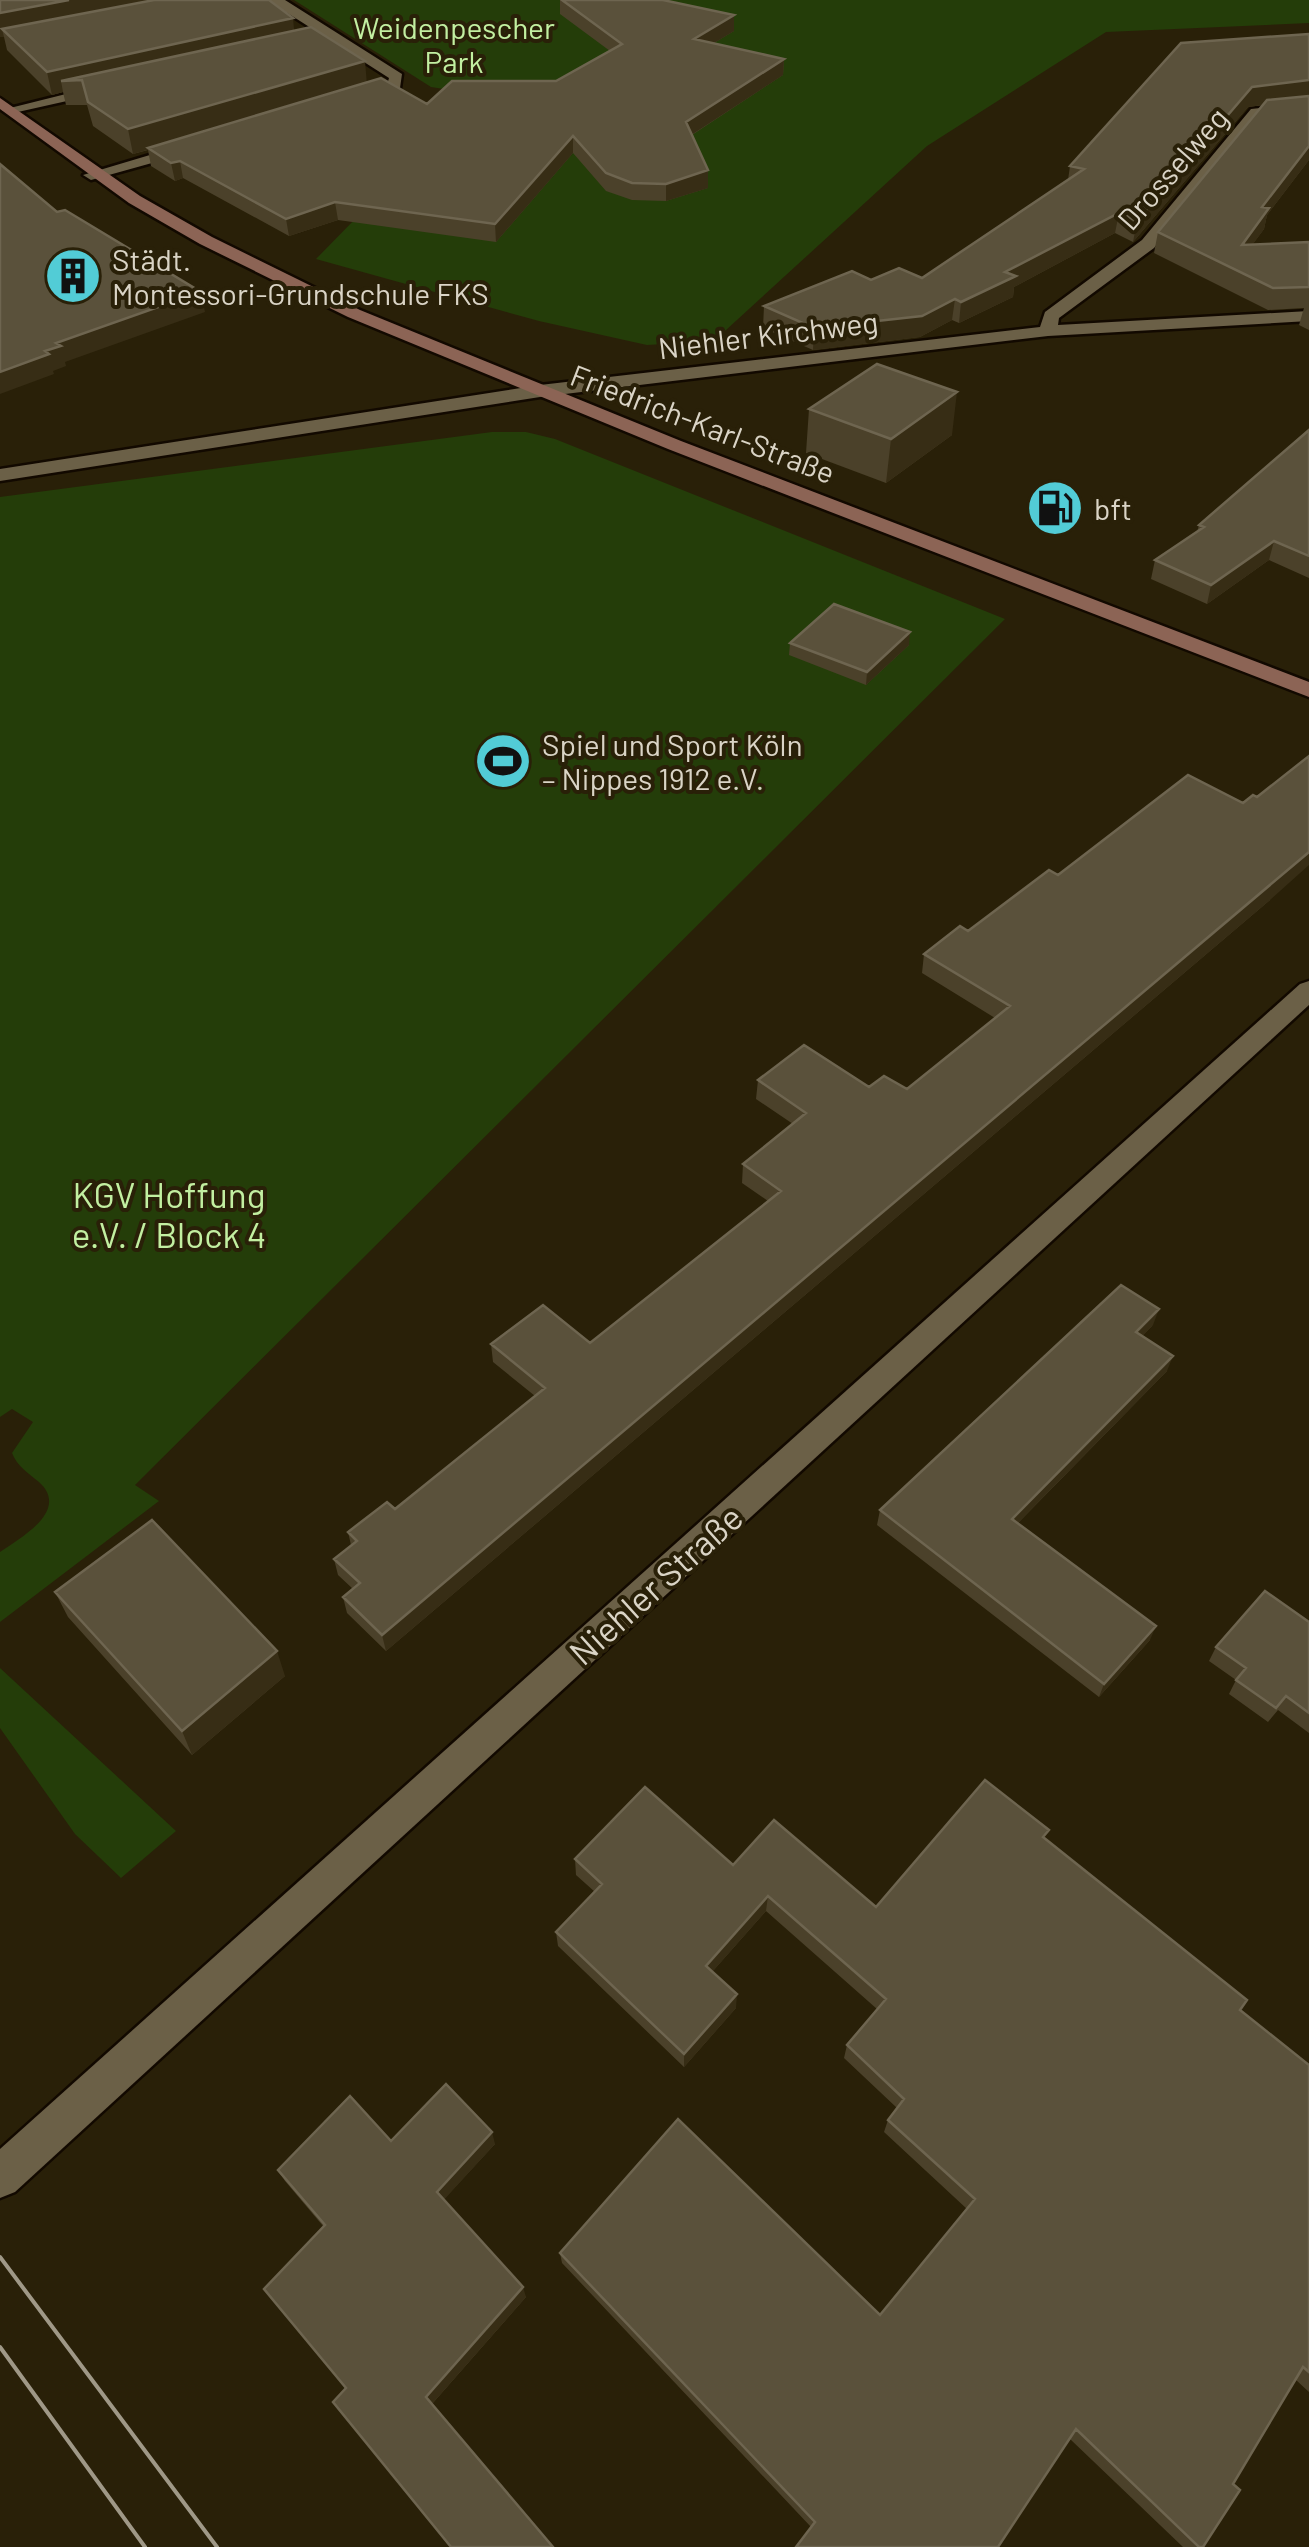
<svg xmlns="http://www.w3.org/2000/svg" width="1309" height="2547" viewBox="0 0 1309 2547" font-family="Barlow,sans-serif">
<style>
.green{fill:#243d09}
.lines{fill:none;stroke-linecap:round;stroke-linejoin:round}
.minor-casing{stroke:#120900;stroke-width:5}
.tertiary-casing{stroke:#120900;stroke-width:5}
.secondary-casing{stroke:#120900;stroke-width:5}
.minor{fill:#6b6047;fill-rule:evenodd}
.tertiary{fill:#6b6047;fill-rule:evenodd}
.secondary{fill:#8c6455;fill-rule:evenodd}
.tram{stroke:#9f9887;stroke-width:4}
.wall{fill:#4b412a}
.shaded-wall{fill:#372d15}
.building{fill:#5a513b;stroke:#6e6550;stroke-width:2.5}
.labels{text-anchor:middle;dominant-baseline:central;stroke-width:8;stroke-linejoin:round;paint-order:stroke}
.far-park-label{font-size:30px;fill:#c2efa1;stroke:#292008}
.far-street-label{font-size:30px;fill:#dad4c6;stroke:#292008}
.far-poi-label{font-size:30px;fill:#dad4c6;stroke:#292008;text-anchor:start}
.park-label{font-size:35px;fill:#c2efa1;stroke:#292008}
.street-label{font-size:35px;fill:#dad4c6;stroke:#292008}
</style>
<rect width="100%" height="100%" fill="#292008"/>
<path class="green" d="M 294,0 L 1309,0 L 1309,23 L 1106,32 L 927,146 L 714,341 L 647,345 L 539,321 L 316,259 L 448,124 L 444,89 L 431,87 Z
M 492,432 L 526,432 L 555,439 L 1005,619 L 135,1485 L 159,1501 L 0,1622 L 0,1552 C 22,1537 70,1510 39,1482 C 28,1473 17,1466 12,1453 L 33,1422 L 12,1409 L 0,1417 L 0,497 Z
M 0,1668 L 176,1831 L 121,1878 L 75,1834 L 0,1728 Z"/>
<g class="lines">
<g class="minor-casing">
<path id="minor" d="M 259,0 L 285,0 L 402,74 L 400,88 L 354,102 L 354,96 L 387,85 L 389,78 L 275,5 Z
M 102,85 L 109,89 L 107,92 L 9,114 L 2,110 Z
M 1309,103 L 1309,111 L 1261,116 L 1154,248 L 1059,318 L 1058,325 L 1309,311 L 1309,321 L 1048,336 L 540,397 L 0,481 L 0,469 L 540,385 L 1040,327 L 1045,312 L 1142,240 L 1251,109 Z
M 190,143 L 195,145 L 195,151 L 91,180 L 83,175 Z"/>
</g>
<g class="tertiary-casing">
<path id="tertiary" d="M 1309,981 L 1309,1005 L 15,2192 L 0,2198 L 0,2149 L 1300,984 Z"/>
</g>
<g class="secondary-casing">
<path id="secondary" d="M 0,98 L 140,196 L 212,237 L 360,310 L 681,441 L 1309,682 L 1309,697 L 668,449 L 348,317 L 200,244 L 129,203 L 0,109 Z"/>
</g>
<use href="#minor" class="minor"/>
<use href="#tertiary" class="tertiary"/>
<use href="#secondary" class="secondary"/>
<path class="tram" d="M 0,2257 L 217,2547
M 0,2347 L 145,2547"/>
</g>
<path class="wall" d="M 0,0 L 294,31 L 367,83 L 427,104 L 556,81 L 610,51 L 560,14 L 560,0 L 663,0 L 734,15 L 734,31 L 714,43 L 784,59 L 783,75 L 692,135 L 708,170 L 708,188 L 666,201 L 632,200 L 606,191 L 573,153 L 496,242 L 338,220 L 289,236 L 183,178 L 175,181 L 151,166 L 148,150 L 133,154 L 93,126 L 87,105 L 66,105 L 63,92 L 52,95 L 7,50 L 4,37 L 0,37 Z
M 1309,34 L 1309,160 L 1267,215 L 1264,229 L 1252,245 L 1309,242 L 1309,330 L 1299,325 L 1304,308 L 1268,310 L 1154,253 L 1158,232 L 1264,105 L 1248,107 L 1133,242 L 1115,233 L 1014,287 L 1013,297 L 959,323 L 952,320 L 920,337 L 813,350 L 763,328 L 764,306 L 871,280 L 922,278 L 1068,180 L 1070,166 Z
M 809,409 L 952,435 L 886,483 L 806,453 Z
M 1309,430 L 1309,578 L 1269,560 L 1207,604 L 1151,579 L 1155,560 L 1197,532 L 1199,525 Z
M 790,643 L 909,645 L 866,685 L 789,655 Z
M 1058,875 L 1270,900 L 386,1651 L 347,1613 L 343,1597 L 353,1589 L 338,1575 L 334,1559 L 351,1545 L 348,1532 L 395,1509 L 535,1396 L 493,1362 L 491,1344 L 590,1343 L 768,1201 L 742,1183 L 743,1164 L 793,1124 L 756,1099 L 758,1080 L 907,1089 L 995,1018 L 922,973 L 924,954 L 968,931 Z
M 1153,1325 L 1142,1336 L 1167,1371 L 1018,1523 L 1150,1640 L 1099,1697 L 877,1525 L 880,1510 Z
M 55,1592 L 285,1676 L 192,1755 L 68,1617 Z
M 1309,1622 L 1309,1733 L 1278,1710 L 1268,1722 L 1229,1694 L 1236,1680 L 1209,1661 L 1216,1647 Z
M 1045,1838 L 1240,2010 L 1309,2065 L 1309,2392 L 1296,2380 L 1233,2484 L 1203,2547 L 1183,2547 L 1070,2439 L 811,2527 L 562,2263 L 560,2253 L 880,2315 L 967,2209 L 884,2132 L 888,2120 L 897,2108 L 844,2058 L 847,2045 L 877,2009 L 766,1911 L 712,1972 L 736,2008 L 684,2067 L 558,1946 L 556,1932 L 595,1892 L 576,1875 L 575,1859 L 733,1865 L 876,1907 Z
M 391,2141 L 495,2144 L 444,2199 L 526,2297 L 432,2404 L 346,2389 L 323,2226 L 285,2181 L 278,2170 Z"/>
<path class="shaded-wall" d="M 69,0 L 200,0 L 2,29 L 4,37 L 0,37 L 0,13 Z
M 734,15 L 734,31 L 694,55 L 694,39 Z
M 293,18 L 295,40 L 61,81 L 63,92 L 52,95 L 47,72 Z
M 784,59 L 783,75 L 685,139 L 686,122 Z
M 365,61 L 367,85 L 133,154 L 128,129 Z
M 1309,80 L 1309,99 L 1248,107 L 1133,242 L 1137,221 L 1252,87 Z
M 573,136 L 573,153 L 496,242 L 495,224 Z
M 1309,146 L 1309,160 L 1267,215 L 1264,229 L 1237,266 L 1242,245 L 1262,207 Z
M 180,161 L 183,178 L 175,181 L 171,163 Z
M 708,170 L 708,188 L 666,201 L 666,184 Z
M 335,202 L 338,220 L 289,236 L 286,219 Z
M 1119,213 L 1115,233 L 1014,287 L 1013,297 L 959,323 L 961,302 L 1005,272 Z
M 201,292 L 205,312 L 65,362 L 66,366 L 53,371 L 54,374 L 0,394 L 0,372 L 45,351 L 56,343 Z
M 955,299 L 952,320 L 920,337 L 813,350 L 814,328 Z
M 957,392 L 952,435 L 886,483 L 891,439 Z
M 1274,541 L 1269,560 L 1207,604 L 1211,585 Z
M 910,632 L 909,645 L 866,685 L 867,672 Z
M 1309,852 L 1309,865 L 1270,900 L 386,1651 L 382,1635 Z
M 1159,1309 L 1153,1325 L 1131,1348 L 1136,1332 Z
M 1173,1356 L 1167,1371 L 1008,1533 L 1012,1519 Z
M 1156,1626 L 1150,1640 L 1099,1697 L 1104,1684 Z
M 277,1651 L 285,1676 L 192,1755 L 182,1731 Z
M 768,1896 L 766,1911 L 705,1980 L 706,1966 Z
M 737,1994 L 736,2008 L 684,2067 L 684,2054 Z
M 492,2132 L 495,2144 L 441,2203 L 437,2192 Z
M 523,2287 L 526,2297 L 431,2405 L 426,2397 Z"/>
<path class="building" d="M 0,0 L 69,0 L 0,13 Z
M 154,0 L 269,0 L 293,18 L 47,72 L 2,29 Z
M 562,0 L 663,0 L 734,15 L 694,39 L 784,59 L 686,122 L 708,170 L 666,184 L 632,183 L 606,173 L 573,136 L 495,224 L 335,202 L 286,219 L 180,161 L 171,163 L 148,148 L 381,78 L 427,104 L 452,81 L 556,81 L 622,44 Z
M 311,27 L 365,61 L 128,129 L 88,102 L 82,80 L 61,81 Z
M 1309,34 L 1309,80 L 1252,87 L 1137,221 L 1119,213 L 1005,272 L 1016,276 L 961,302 L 955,299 L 922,316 L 814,328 L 764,306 L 852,271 L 871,280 L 899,268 L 922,278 L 1084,169 L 1070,166 L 1181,43 Z
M 1309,96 L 1309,146 L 1262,207 L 1269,208 L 1242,245 L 1309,242 L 1309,287 L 1273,288 L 1158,232 L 1267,100 Z
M 0,164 L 57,212 L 65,210 L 201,292 L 56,343 L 61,346 L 45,351 L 49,354 L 0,372 Z
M 877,364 L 957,392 L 891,439 L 809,409 Z
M 1309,430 L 1309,556 L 1274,541 L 1211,585 L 1155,560 L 1204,527 L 1199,525 Z
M 834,604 L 910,632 L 867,672 L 790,643 Z
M 1309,756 L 1309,852 L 382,1635 L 343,1597 L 360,1583 L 334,1559 L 357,1541 L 348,1532 L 387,1502 L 395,1509 L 545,1388 L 491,1344 L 543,1305 L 590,1343 L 781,1191 L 743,1164 L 806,1113 L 758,1080 L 804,1045 L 869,1087 L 884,1076 L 907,1089 L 1010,1006 L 924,954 L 960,926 L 968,931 L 1049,870 L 1058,875 L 1188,775 L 1243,803 L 1253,795 L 1257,797 Z
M 1121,1285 L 1159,1309 L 1136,1332 L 1173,1356 L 1012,1519 L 1156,1626 L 1104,1684 L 880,1510 Z
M 152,1520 L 277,1651 L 182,1731 L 55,1592 Z
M 1265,1591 L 1309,1622 L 1309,1713 L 1286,1696 L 1276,1708 L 1236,1680 L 1246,1668 L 1216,1647 Z
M 985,1780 L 1049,1830 L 1043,1837 L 1247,2000 L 1240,2010 L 1309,2065 L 1309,2372 L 1303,2367 L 1233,2484 L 1240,2490 L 1203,2547 L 1199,2547 L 1076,2429 L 998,2547 L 796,2547 L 815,2522 L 560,2253 L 678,2119 L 880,2315 L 975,2199 L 888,2120 L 904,2099 L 847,2045 L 886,1999 L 768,1896 L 706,1966 L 737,1994 L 684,2054 L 556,1932 L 602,1884 L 575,1859 L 645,1787 L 733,1865 L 774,1820 L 876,1907 Z
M 446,2084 L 492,2132 L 437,2192 L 523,2287 L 426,2397 L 553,2547 L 451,2547 L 333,2402 L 346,2388 L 264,2289 L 325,2225 L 278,2170 L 350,2096 L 391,2141 Z"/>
<defs>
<g id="building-disc" transform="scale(2.875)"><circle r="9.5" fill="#52ccd6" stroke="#292008"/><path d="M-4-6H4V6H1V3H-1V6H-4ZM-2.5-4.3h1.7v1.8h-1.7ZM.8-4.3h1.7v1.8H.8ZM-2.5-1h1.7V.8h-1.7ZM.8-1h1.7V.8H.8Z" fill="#111"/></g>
<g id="fuel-disc" transform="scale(2.875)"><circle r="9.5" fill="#52ccd6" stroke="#292008"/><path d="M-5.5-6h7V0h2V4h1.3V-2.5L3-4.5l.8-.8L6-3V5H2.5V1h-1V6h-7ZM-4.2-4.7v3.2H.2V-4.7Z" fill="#111"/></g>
<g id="stadium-disc" transform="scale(2.875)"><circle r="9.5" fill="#52ccd6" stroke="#292008"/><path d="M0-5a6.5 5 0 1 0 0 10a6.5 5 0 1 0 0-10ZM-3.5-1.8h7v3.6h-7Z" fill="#111"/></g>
</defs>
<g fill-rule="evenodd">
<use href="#building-disc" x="73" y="276"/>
<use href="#fuel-disc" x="1055" y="508"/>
<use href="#stadium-disc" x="503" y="761"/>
</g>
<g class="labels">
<g class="far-park-label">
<text x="454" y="27">Weidenpescher<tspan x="454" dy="34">Park</tspan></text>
</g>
<g class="far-street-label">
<text transform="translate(1172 168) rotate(-49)">Drosselweg</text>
<text transform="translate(768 334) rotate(-7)">Niehler Kirchweg</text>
<text transform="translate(703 423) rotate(21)">Friedrich-Karl-Straße</text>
</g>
<g class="far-poi-label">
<text x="112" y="259">Städt.<tspan x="112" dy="34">Montessori-Grundschule FKS</tspan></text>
<text x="1094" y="508">bft</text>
<text x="542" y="744">Spiel und Sport Köln<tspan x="542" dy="34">– Nippes 1912 e.V.</tspan></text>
</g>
<g class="park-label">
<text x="169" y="1194">KGV Hoffung<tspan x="169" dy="40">e.V. / Block 4</tspan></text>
</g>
<g class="street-label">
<text transform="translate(655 1584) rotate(-42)">Niehler Straße</text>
</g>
</g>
</svg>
